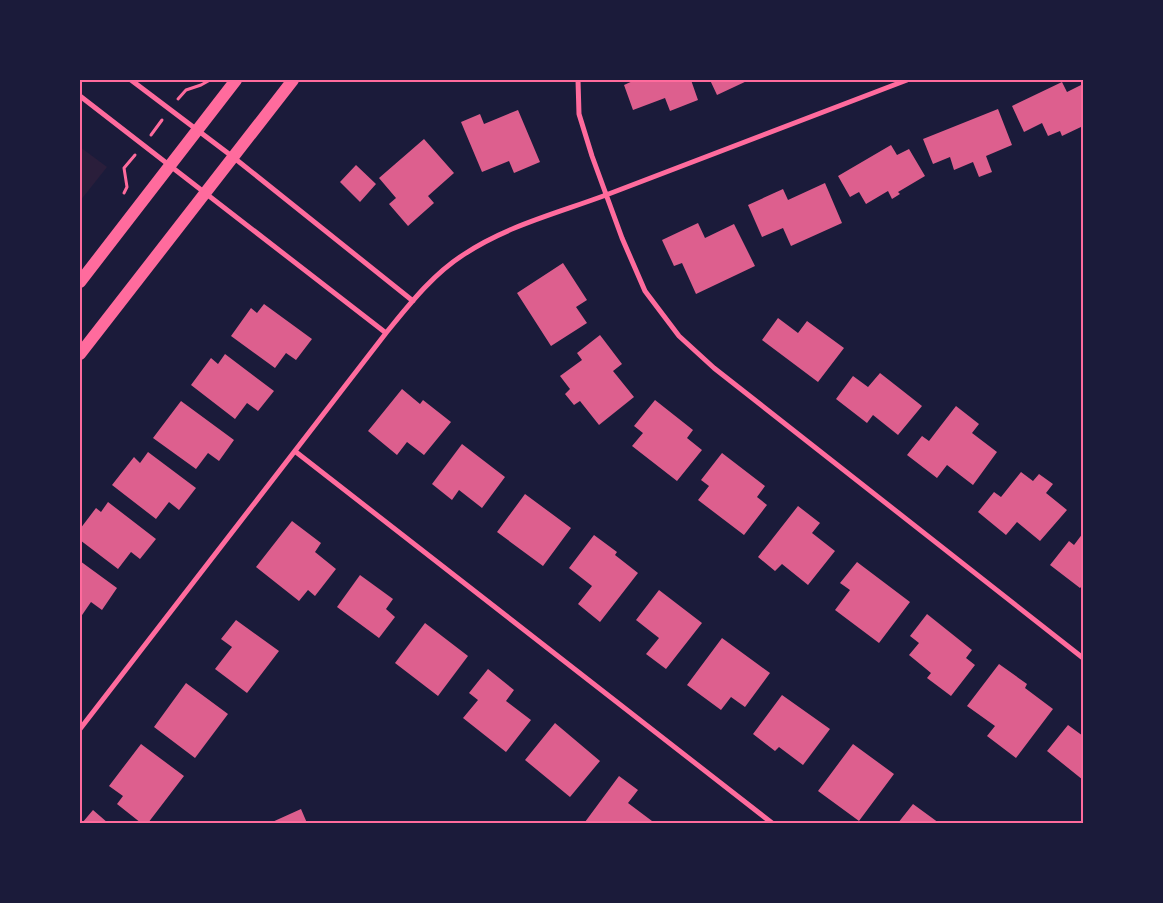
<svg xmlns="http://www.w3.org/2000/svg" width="1163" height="903" viewBox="0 0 1163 903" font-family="'Open Sans',sans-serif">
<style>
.green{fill:#2a1e3b}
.building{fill:#dd5f8e}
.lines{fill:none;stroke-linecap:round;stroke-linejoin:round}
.path{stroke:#ff6b9d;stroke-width:3}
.minor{stroke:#ff6b9d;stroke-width:5}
.primary{stroke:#ff6b9d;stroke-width:12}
.neatline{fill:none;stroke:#ff6b9d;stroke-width:2}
</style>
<rect width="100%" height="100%" fill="#1b1b3a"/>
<path class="green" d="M 80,147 L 107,167 L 80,201 Z"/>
<path class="building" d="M 635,80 L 691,80 L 698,100 L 670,111 L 665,98 L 633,110 L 624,85 Z
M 710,80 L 749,80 L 717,95 Z
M 1062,82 L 1067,92 L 1081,85 L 1083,90 L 1083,126 L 1062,136 L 1060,131 L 1048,136 L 1042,123 L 1024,132 L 1012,106 Z
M 998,109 L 1012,145 L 986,156 L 992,172 L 979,177 L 973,162 L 954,170 L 950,157 L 933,164 L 923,139 Z
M 518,110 L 540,162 L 514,173 L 509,161 L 482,172 L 461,122 L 480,114 L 484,124 Z
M 424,139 L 454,173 L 428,196 L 434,203 L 408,226 L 389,204 L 396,198 L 379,178 Z
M 891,145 L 897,155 L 909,149 L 925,176 L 898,192 L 900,194 L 892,199 L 888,191 L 866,204 L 859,192 L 850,197 L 838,176 Z
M 356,165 L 376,184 L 360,202 L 340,182 Z
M 825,183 L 842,223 L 791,246 L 783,228 L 762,237 L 748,205 L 783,189 L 788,200 Z
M 698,223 L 705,238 L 734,224 L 755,266 L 696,294 L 682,263 L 674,266 L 662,240 Z
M 563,263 L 587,300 L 576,307 L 587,323 L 551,346 L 517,293 Z
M 264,304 L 312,339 L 296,360 L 286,353 L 275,368 L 231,336 L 251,308 L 257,313 Z
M 778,318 L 798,333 L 807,321 L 844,348 L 818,382 L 762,340 Z
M 600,335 L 622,364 L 613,371 L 634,397 L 599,425 L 580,401 L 574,405 L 565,394 L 570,389 L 560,376 L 582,360 L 577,353 Z
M 225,354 L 274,391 L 258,411 L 247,403 L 235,419 L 191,385 L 211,358 L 218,364 Z
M 880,373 L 922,406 L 898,435 L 873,415 L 867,423 L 836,399 L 853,376 L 868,387 Z
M 402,389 L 420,404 L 423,400 L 451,422 L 424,455 L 407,442 L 397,455 L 368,431 Z
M 655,400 L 693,430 L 687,438 L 702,450 L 677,481 L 632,446 L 643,433 L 634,426 Z
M 181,401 L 234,440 L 219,461 L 208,453 L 196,469 L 153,438 Z
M 956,406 L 979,424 L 972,433 L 997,452 L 973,485 L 947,465 L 937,478 L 907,455 L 922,436 L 929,441 Z
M 462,444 L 505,477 L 482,508 L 459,490 L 452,500 L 432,484 Z
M 148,452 L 196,488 L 179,510 L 169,502 L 156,519 L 112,485 L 134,457 L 140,463 Z
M 722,453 L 765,486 L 757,497 L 767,505 L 744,535 L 698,500 L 709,486 L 701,480 Z
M 1021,472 L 1033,481 L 1039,474 L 1053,484 L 1046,493 L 1067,510 L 1040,541 L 1017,522 L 1006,535 L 978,512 L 994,492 L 1001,497 Z
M 525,494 L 571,528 L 543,566 L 497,532 Z
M 108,502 L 156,539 L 140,559 L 131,552 L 118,569 L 80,540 L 80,529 L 96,508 L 101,512 Z
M 798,506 L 820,523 L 812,533 L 835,551 L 808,585 L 782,564 L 775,571 L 758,557 Z
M 292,521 L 321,543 L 315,552 L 336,569 L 315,596 L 308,590 L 299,601 L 256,567 Z
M 1083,533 L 1083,585 L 1080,588 L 1050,565 L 1069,541 L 1074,545 Z
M 594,535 L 617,552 L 615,555 L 638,573 L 600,622 L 578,604 L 592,586 L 569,568 Z
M 80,561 L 117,588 L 102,610 L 91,602 L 80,618 Z
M 857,562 L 910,602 L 879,643 L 835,610 L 850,590 L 840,583 Z
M 360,575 L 393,599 L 386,609 L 395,617 L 379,638 L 337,607 Z
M 659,590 L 702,623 L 666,669 L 646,654 L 659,638 L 636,620 Z
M 927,614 L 972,650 L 966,658 L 975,665 L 951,696 L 927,678 L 931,673 L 909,655 L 919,643 L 910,636 Z
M 236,620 L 279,651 L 247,693 L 215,669 L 232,647 L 221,639 Z
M 425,623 L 468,656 L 438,696 L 395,663 Z
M 722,638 L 770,673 L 745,707 L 731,697 L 721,710 L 687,685 Z
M 999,664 L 1027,684 L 1025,688 L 1053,709 L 1016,758 L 987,736 L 995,726 L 967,706 Z
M 488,669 L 514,690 L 506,701 L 531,720 L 506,752 L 463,718 L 478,700 L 469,693 Z
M 186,683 L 228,714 L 195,758 L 154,727 Z
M 782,695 L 830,729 L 803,765 L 779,747 L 775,751 L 753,734 Z
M 555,723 L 600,761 L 570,797 L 525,760 Z
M 1068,725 L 1083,736 L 1083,780 L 1047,751 Z
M 141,744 L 184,776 L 148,823 L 141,823 L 117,804 L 123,796 L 109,786 Z
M 853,744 L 894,774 L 859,821 L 818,791 Z
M 619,776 L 638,790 L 628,803 L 652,821 L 650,823 L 586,823 L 585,822 Z
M 913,804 L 939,823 L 898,823 Z
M 301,809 L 307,823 L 270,823 Z
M 93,810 L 108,823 L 82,823 Z"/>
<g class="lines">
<path class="path" d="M 178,99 L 186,90 L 201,85 L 210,80
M 151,135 L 162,120
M 124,193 L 127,187 L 124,168 L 135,155"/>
<path class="minor" d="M 131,80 L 233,157 L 413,301
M 578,80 L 579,114 L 592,156 L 622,238 L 645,291 L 679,336 L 714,368 L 1083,658
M 80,96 L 386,333
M 296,452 L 772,823
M 80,729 L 386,333 C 409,305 432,275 463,255 C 506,226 558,213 606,195 C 707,157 807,118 907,80"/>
<path class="primary" d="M 80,282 L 236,80
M 80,354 L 293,80"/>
</g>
<rect width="1163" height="903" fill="none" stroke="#1b1b3a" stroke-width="162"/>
<rect x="81" y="81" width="1001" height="741" class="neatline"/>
</svg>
